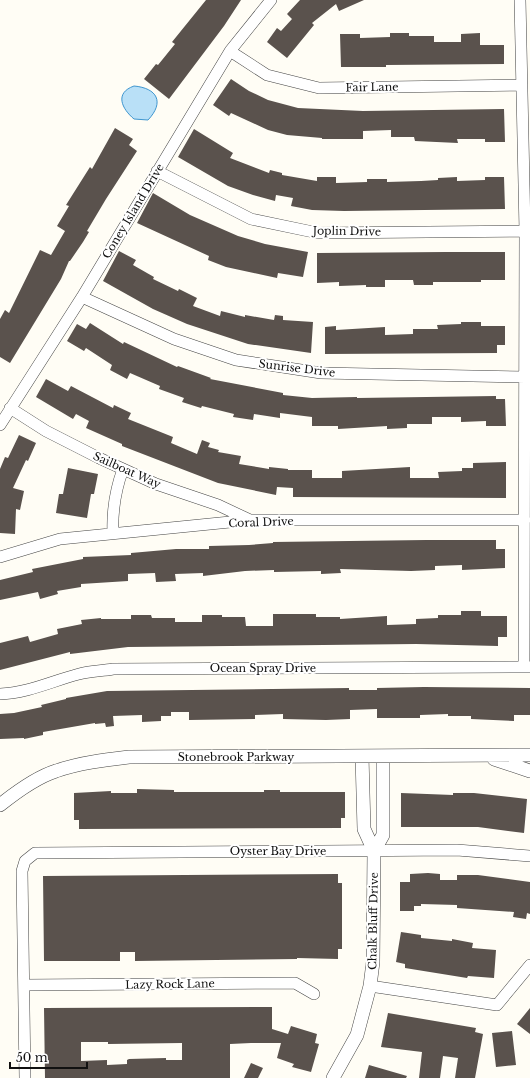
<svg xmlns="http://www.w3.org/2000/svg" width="530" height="1078" viewBox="0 0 530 1078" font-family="'Libre Baskerville',serif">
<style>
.water{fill:#b9e0f7;stroke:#3f96cf}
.building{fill:#5a524d;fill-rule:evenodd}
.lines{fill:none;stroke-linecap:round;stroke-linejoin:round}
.minor-casing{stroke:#444;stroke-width:12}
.tertiary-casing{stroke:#444;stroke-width:14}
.minor{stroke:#fff;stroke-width:11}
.tertiary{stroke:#fff;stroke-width:13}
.labels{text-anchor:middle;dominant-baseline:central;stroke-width:4;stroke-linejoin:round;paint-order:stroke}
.street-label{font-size:11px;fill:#111;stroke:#fff}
</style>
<rect width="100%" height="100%" fill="#fffdf5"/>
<path class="water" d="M 134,86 C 157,88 165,102 148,120 L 134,119 C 122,109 114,93 134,86 Z"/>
<path class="building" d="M 206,0 L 241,0 L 224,26 L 169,99 L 144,79 L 156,64 L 158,65 L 175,44 L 172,42 Z
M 300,0 L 364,0 L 339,11 L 336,4 L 312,23 L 314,25 L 287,58 L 267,42 L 277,28 L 281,31 L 292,19 L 287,14 Z
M 390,33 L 409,33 L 409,36 L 434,36 L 434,42 L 461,42 L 461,34 L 480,33 L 480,45 L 504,45 L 504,64 L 386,65 L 386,67 L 341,67 L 340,34 L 360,34 L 360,38 L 390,37 Z
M 231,79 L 249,91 L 268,100 L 298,108 L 363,111 L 504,109 L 505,142 L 485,142 L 485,139 L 457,139 L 458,143 L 415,141 L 414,137 L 391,137 L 391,130 L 363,131 L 363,139 L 322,139 L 322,138 L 287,135 L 268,130 L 231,113 L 229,116 L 213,105 Z
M 115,128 L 133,139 L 129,145 L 137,151 L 106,199 L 87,231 L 89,232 L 83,242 L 70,261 L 69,261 L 61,279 L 10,363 L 0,357 L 0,319 L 5,310 L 9,313 L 40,250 L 51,255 L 65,231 L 57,226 L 69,206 L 66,205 L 90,167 L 92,169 Z
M 194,129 L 233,153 L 230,158 L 269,173 L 270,170 L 282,173 L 282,175 L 317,181 L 317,177 L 336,177 L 336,183 L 367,182 L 367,179 L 387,179 L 387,182 L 421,181 L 438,180 L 438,178 L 457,177 L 457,181 L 485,180 L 485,177 L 504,177 L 505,209 L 344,211 L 312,210 L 291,206 L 293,198 L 276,195 L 275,201 L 253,195 L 228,186 L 178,157 Z
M 153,193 L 190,215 L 238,236 L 265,244 L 308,252 L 303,277 L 278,273 L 277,278 L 226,267 L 208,260 L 209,256 L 137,223 Z
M 119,251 L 136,260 L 133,265 L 154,277 L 153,279 L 178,291 L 179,289 L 197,298 L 193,306 L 220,316 L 221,311 L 245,317 L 245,315 L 274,320 L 275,315 L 283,316 L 283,320 L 313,322 L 311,353 L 248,344 L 187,324 L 153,309 L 103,281 Z
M 445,252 L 505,252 L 505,280 L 481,280 L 481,282 L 433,282 L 433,285 L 414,285 L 413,280 L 385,280 L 385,287 L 366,287 L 366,285 L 339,286 L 339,282 L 317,283 L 317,253 Z
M 461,322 L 481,322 L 481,326 L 505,326 L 505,345 L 497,345 L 497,353 L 325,354 L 325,327 L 336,326 L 336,330 L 385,327 L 385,335 L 413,334 L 413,329 L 438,329 L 437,325 L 461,324 Z
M 90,323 L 123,344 L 124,342 L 177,367 L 178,366 L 211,378 L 210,379 L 283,393 L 283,395 L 312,398 L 357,397 L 357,398 L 496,396 L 496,399 L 505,399 L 506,426 L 486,426 L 486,421 L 461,422 L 461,417 L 432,417 L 432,424 L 407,424 L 407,428 L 387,429 L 387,426 L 338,429 L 338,426 L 312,426 L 312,417 L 280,413 L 280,418 L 254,414 L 253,420 L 233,417 L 234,414 L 202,406 L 201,408 L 182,402 L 184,398 L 159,389 L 160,386 L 130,373 L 127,379 L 110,370 L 112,365 L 86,348 L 84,351 L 67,341 L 77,324 L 86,329 Z
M 46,379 L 68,391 L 71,386 L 113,408 L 114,405 L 131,413 L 128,419 L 173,437 L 171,443 L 197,454 L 202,440 L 210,443 L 208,447 L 219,450 L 218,452 L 241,456 L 239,464 L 269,469 L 269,467 L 288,469 L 288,470 L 312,470 L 312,478 L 342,478 L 342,471 L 410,467 L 410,478 L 439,478 L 438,472 L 462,471 L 462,468 L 473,468 L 473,463 L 506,462 L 506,498 L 293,497 L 293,488 L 277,487 L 276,495 L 218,483 L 122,446 L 122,444 L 86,428 L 89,421 L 76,414 L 73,419 L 36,397 Z
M 19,435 L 36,443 L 28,461 L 26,460 L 13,488 L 24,491 L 20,510 L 16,509 L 15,534 L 0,533 L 0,469 L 5,457 L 8,458 Z
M 68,468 L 98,474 L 94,494 L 91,494 L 87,518 L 56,513 L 59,494 L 63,494 Z
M 426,540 L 496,540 L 496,549 L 505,549 L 505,568 L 462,570 L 462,565 L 435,566 L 435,570 L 411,571 L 340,569 L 341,573 L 321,574 L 321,571 L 274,572 L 274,570 L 245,571 L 203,576 L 203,573 L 175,574 L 176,581 L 156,582 L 155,573 L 128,574 L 128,581 L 81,584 L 81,587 L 57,591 L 58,594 L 40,599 L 38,592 L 0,600 L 0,580 L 33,572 L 32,569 L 83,559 L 83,557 L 131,555 L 131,553 L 176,549 L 209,549 L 209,546 L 249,545 L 273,543 L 273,542 Z
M 461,611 L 481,611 L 481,616 L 507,616 L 507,637 L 498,637 L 498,646 L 416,644 L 128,647 L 70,654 L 70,652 L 0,670 L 0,643 L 28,636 L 30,642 L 58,634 L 57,629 L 82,624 L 81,620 L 101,618 L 101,619 L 131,619 L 131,615 L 151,615 L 152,618 L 175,618 L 175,622 L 202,622 L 202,615 L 222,615 L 222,617 L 245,617 L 246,626 L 273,626 L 273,614 L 316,614 L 316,617 L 340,617 L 340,619 L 387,616 L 387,625 L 416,624 L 416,619 L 438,618 L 438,615 L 461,615 Z
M 424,687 L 530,688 L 530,715 L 514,715 L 514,721 L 471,719 L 471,716 L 448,716 L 448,714 L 420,715 L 420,718 L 377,718 L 377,709 L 350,710 L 350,719 L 326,720 L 283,719 L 283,714 L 255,715 L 255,719 L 189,720 L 189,712 L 171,712 L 171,716 L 161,716 L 161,721 L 142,722 L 142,715 L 113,716 L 114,726 L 106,727 L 105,723 L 95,724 L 95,723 L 43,732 L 43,735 L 24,739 L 24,738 L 0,739 L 0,714 L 14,713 L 42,707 L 41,705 L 66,699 L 66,698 L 107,691 L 349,688 L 349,690 L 377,690 L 377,688 Z
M 137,789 L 174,790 L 174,792 L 264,792 L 264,790 L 280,790 L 280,792 L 345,792 L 345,818 L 341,818 L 341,828 L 79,829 L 79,820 L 74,820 L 74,793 L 111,791 L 111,793 L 137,793 Z
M 401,793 L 453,795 L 453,793 L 474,793 L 527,799 L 524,833 L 478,827 L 401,827 Z
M 428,873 L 440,874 L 440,880 L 457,880 L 457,875 L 478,875 L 530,882 L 530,914 L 527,913 L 526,919 L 513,917 L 514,912 L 457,908 L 457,905 L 421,904 L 421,906 L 414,906 L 414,911 L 400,911 L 400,882 L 410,882 L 410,874 Z
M 338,874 L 338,883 L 342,883 L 342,949 L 338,949 L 338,959 L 297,958 L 297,959 L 135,961 L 135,952 L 120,952 L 120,961 L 44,961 L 43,876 Z
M 401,932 L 421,935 L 421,938 L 452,941 L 452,939 L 473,943 L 472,948 L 496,950 L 494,978 L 468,976 L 467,978 L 405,968 L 405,964 L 396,962 Z
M 272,1007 L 272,1029 L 288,1034 L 291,1026 L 317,1034 L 315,1043 L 319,1044 L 311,1072 L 292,1067 L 294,1064 L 277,1058 L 281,1043 L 251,1043 L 230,1044 L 230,1078 L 45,1078 L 44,1008 ZM 81,1042 L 108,1042 L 108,1044 L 182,1043 L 182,1060 L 166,1060 L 166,1058 L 129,1059 L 127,1060 L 127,1064 L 107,1065 L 107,1060 L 81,1061 Z
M 530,1008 L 530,1034 L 517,1024 Z
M 388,1013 L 476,1028 L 475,1032 L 483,1034 L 475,1078 L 455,1078 L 458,1058 L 443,1056 L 440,1078 L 419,1078 L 422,1052 L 381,1047 Z
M 512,1031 L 516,1065 L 496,1067 L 492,1033 Z
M 251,1063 L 263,1068 L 258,1078 L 244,1078 Z
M 369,1065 L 407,1076 L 406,1078 L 365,1078 Z"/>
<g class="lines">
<g class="minor-casing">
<path id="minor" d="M 520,0 L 525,231 L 524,667
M 230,51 L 267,75 L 319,88 L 522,85
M 157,171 L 251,219 L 318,233 L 525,231
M 82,297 L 174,339 L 236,360 L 321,373 L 525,377
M 10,408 L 46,431 L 99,458 L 156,484 L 218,505 L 250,520
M 0,425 L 82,297 L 230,51 L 271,0
M 113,533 C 112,510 115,491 123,469
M 0,557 L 60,539 L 250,520 L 525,520
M 0,694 C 28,693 52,681 79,674 C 90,671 102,671 113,669 L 530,667
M 24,985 L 295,983 L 314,994
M 370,986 L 497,1005 L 530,965
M 25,1078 L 22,871 L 25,861 L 35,853 L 457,850 L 530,856"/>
</g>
<g class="tertiary-casing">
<path id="tertiary" d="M 494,759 L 530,771
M 0,805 C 15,793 37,777 56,771 C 79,763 104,760 129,757 L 530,755
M 374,851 L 383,835 L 383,756
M 333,1078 L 357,1035 L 370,986 L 373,962 L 374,851 L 364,829 L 362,756"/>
</g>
<use href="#minor" class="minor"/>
<use href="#tertiary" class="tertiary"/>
</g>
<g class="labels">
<g class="street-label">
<text transform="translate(372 87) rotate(-1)">Fair Lane</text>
<text transform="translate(133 211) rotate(-59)">Coney Island Drive</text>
<text transform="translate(347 231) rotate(1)">Joplin Drive</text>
<text transform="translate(297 368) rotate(7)">Sunrise Drive</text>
<text transform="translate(127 470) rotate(24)">Sailboat Way</text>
<text transform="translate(261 522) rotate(-2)">Coral Drive</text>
<text x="263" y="668">Ocean Spray Drive</text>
<text x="236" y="757">Stonebrook Parkway</text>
<text x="278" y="851">Oyster Bay Drive</text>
<text transform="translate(373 921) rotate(-89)">Chalk Bluff Drive</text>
<text transform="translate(170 984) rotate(-1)">Lazy Rock Lane</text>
</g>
</g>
<path d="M10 1062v6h77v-6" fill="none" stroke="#111111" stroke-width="2"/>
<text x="16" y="1062" font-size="12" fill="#111111" stroke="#ffffff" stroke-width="3" paint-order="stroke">50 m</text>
</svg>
